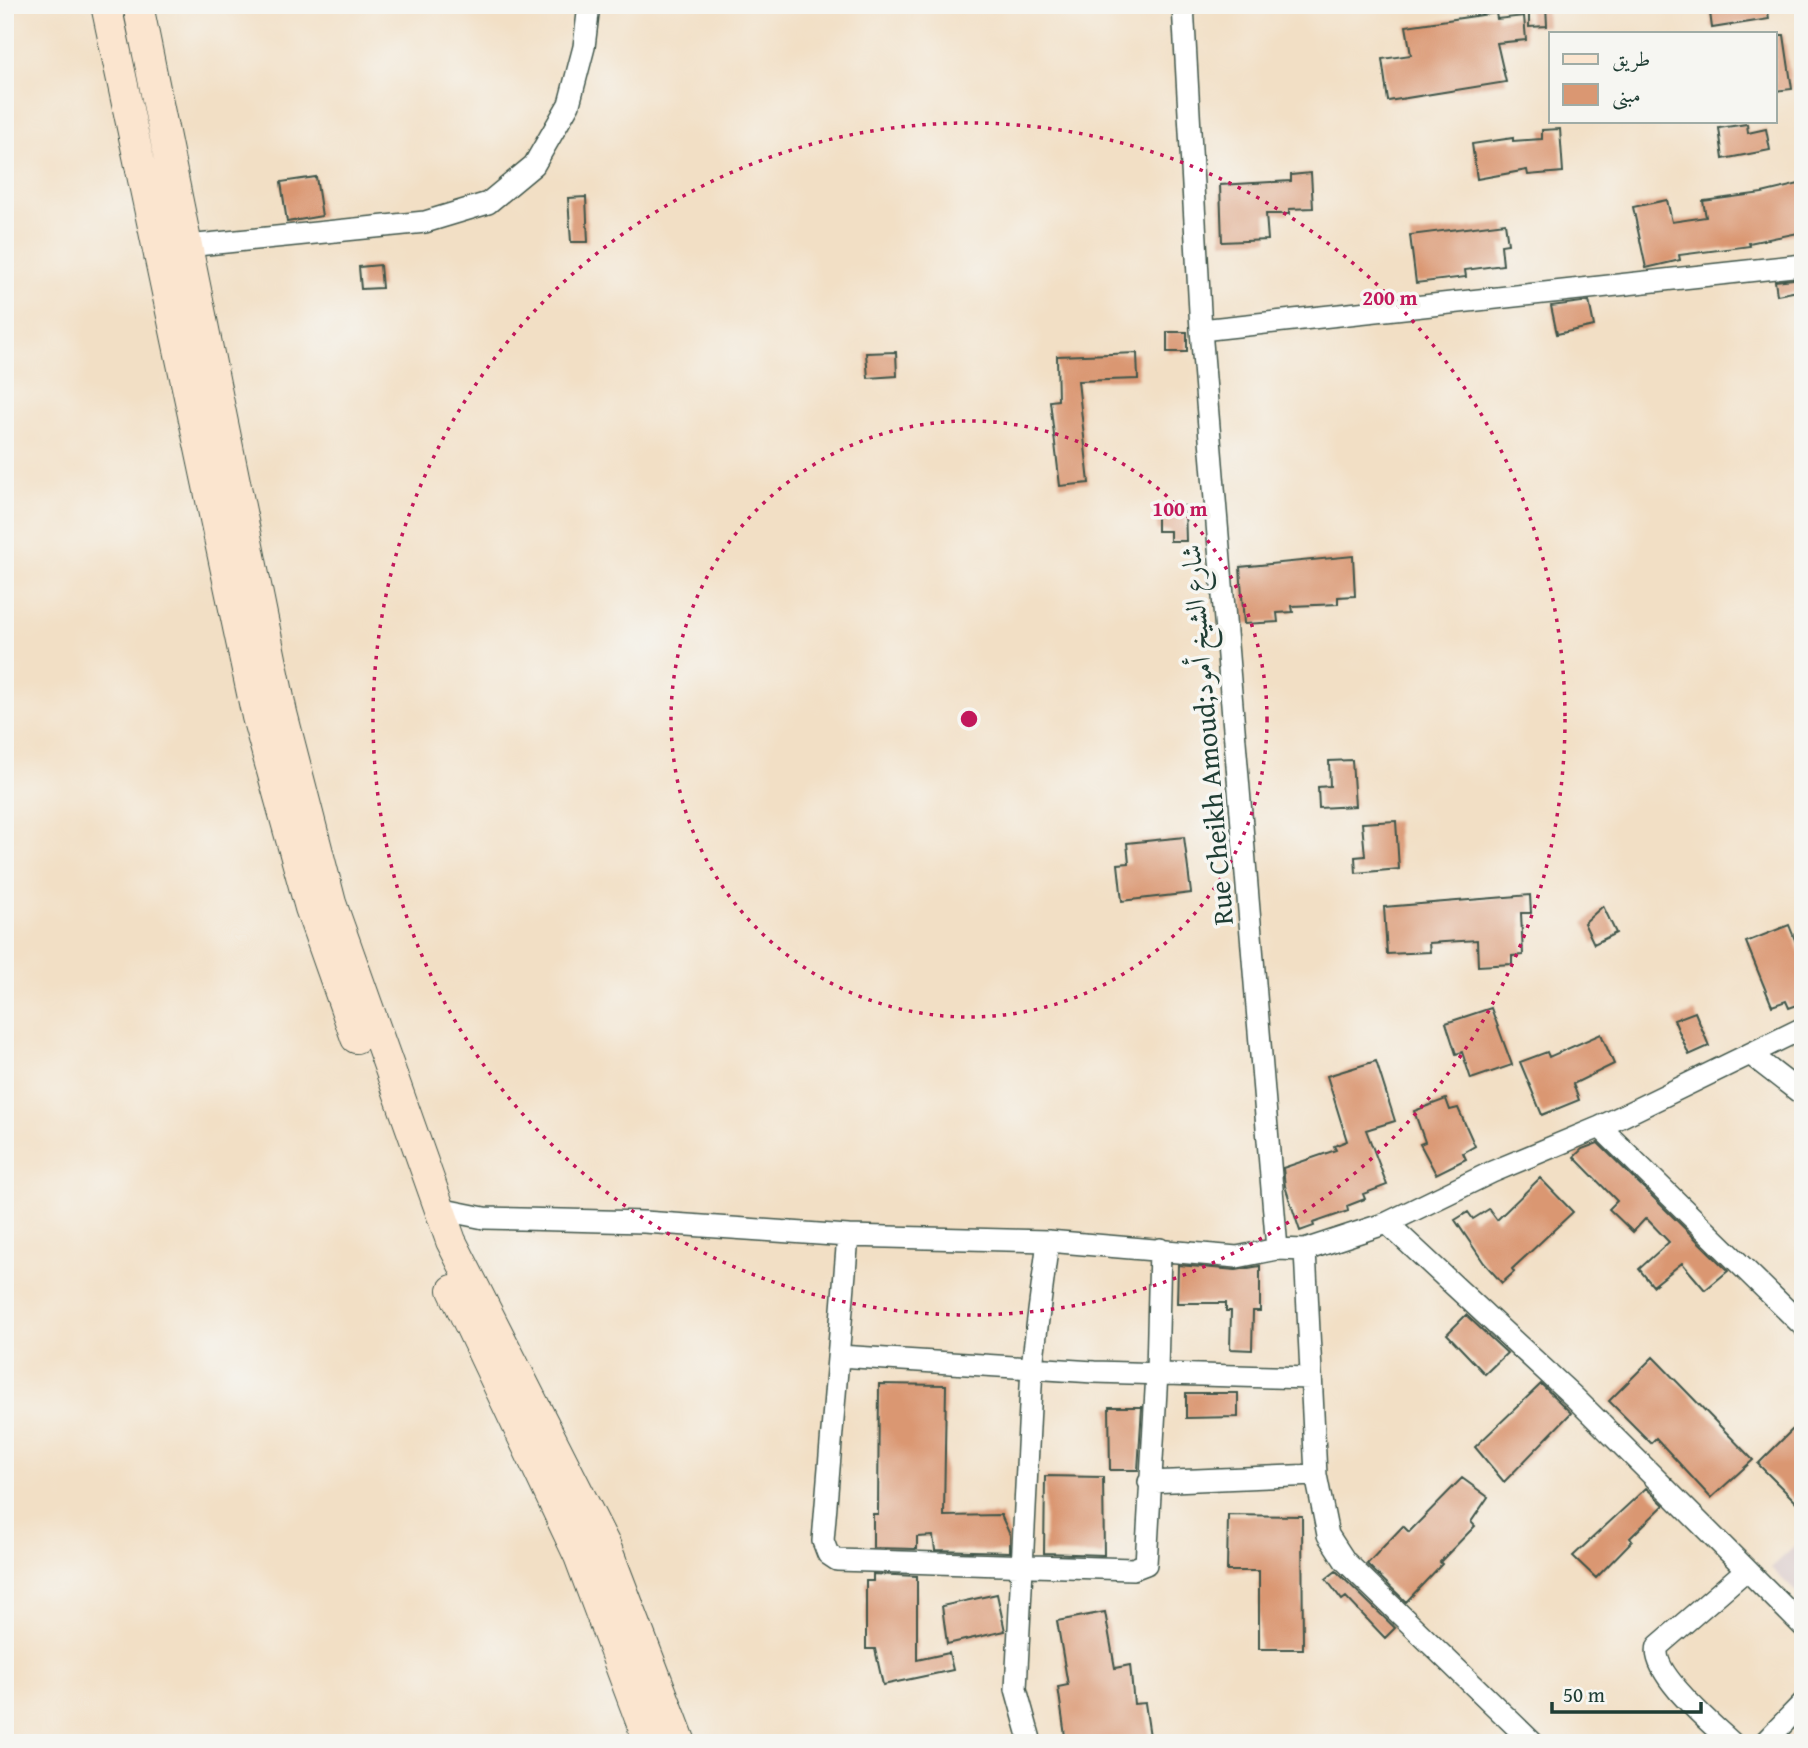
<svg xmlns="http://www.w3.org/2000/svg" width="1808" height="1748" viewBox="0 0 1808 1748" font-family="'Gentium Book Plus',Amiri,serif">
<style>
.industrial{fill:#d2bfc0}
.building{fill:#da9772}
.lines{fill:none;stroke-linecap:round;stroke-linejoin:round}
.street-casing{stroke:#3f554a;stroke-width:24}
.secondary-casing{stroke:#3f554a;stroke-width:32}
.street{stroke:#fff;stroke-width:21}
.secondary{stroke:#fbe5cf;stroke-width:30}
.ring{fill:none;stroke:#c2185b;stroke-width:3.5;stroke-dasharray:3.5 7}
.labels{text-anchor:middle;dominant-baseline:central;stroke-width:7;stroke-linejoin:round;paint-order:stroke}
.street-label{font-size:28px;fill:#1f3d34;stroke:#f6f6f2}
.centre{fill:#c2185b;stroke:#f6f6f2;stroke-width:3.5}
.ring-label{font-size:21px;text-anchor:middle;font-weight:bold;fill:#c2185b;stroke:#f6f6f2;stroke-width:7;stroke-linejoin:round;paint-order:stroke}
</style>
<rect width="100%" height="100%" fill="#f6f6f2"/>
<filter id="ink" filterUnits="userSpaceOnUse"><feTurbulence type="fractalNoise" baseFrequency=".0143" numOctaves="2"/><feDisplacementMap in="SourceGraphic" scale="14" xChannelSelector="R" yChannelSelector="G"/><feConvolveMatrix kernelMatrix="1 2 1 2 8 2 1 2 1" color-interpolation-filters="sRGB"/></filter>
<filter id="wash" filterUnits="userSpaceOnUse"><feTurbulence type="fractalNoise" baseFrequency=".00686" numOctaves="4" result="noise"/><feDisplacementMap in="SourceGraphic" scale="28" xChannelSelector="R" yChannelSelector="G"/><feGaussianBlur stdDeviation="1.57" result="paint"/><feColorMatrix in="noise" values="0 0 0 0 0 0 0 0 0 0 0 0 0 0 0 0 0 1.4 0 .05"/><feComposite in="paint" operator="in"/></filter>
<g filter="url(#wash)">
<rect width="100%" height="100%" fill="#f2dfc5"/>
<path class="industrial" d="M 1803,1539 L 1803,1599 L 1771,1568 Z"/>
<g id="blocks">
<path class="building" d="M 1529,5 L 1546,5 L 1547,26 L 1529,27 Z
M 1709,5 L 1767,5 L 1769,19 L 1712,28 Z
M 1496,13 L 1497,19 L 1524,16 L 1526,40 L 1497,43 L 1506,82 L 1388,101 L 1382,59 L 1411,55 L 1406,26 Z
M 1775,35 L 1784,35 L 1792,89 L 1775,91 Z
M 1747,124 L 1748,133 L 1766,129 L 1770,150 L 1723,159 L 1719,128 Z
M 1560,129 L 1563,172 L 1528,175 L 1527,170 L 1477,179 L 1472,144 L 1513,138 L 1513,141 L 1542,139 L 1542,130 Z
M 1311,173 L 1313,208 L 1289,209 L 1289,214 L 1266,214 L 1268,240 L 1222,242 L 1220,185 L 1291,181 L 1291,175 Z
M 316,177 L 322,216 L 287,222 L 281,182 Z
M 1803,183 L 1803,232 L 1749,243 L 1750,246 L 1679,255 L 1680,260 L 1646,268 L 1633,207 L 1667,200 L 1672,222 L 1706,217 L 1703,201 L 1762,193 Z
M 586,197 L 588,242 L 571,242 L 568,198 Z
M 1505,223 L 1508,244 L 1501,245 L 1503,265 L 1465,270 L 1466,277 L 1416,283 L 1410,235 Z
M 380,265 L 382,288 L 361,289 L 359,267 Z
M 1803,278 L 1803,290 L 1777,295 L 1775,281 Z
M 1589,301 L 1594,326 L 1557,334 L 1551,306 Z
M 1167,332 L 1187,332 L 1187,352 L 1167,352 Z
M 896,352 L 897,376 L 868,378 L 866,353 Z
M 1137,353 L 1138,379 L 1078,381 L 1089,483 L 1060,486 L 1050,401 L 1058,400 L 1057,356 Z
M 1157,506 L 1185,506 L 1186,541 L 1170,541 L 1170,531 L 1157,531 Z
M 1353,556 L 1355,596 L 1338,597 L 1338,604 L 1292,606 L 1293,612 L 1277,613 L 1278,622 L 1244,624 L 1240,567 Z
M 1352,760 L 1355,806 L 1319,808 L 1318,787 L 1330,786 L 1329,761 Z
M 1396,821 L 1399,869 L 1356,873 L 1355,857 L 1365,856 L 1362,823 Z
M 1184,837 L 1191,893 L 1122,901 L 1118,864 L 1129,863 L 1127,843 Z
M 1530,895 L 1531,913 L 1521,913 L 1523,955 L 1512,956 L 1512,964 L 1478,966 L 1477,940 L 1429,943 L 1430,952 L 1387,954 L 1384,907 Z
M 1603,906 L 1616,933 L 1594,944 L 1584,923 Z
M 1789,925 L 1803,960 L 1803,1003 L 1789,1008 L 1786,1001 L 1772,1006 L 1746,942 Z
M 1491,1008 L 1512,1065 L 1471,1079 L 1462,1052 L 1456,1054 L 1446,1023 Z
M 1695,1012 L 1709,1046 L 1689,1055 L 1674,1020 Z
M 1601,1034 L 1614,1064 L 1573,1084 L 1579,1100 L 1542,1115 L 1520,1062 L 1547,1052 L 1549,1057 Z
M 1376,1061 L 1395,1121 L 1366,1130 L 1387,1185 L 1363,1194 L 1365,1199 L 1347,1206 L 1348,1211 L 1313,1223 L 1314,1226 L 1300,1231 L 1285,1186 L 1283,1168 L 1336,1150 L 1334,1146 L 1347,1141 L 1327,1076 Z
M 1446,1099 L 1450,1110 L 1458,1108 L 1475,1146 L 1463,1153 L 1466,1159 L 1436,1174 L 1420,1144 L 1425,1142 L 1414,1111 Z
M 1598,1143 L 1728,1271 L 1705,1290 L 1682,1263 L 1653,1286 L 1639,1269 L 1669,1242 L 1646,1218 L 1633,1232 L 1609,1209 L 1617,1201 L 1574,1157 L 1582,1149 Z
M 1540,1178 L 1573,1212 L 1512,1269 L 1514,1272 L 1502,1283 L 1484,1263 L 1455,1220 L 1468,1212 L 1473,1219 L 1489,1209 L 1497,1220 Z
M 1178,1265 L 1236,1270 L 1260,1266 L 1260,1311 L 1253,1311 L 1252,1350 L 1230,1349 L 1231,1311 L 1226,1311 L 1226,1303 L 1177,1303 Z
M 1466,1315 L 1507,1353 L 1485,1374 L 1447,1334 Z
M 1653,1357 L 1753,1460 L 1711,1498 L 1656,1438 L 1651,1443 L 1609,1401 Z
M 879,1384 L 946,1385 L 944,1516 L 1001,1515 L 1010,1535 L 1010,1552 L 935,1550 L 933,1536 L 917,1537 L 917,1549 L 873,1548 L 873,1514 L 878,1514 Z
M 1541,1384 L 1571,1413 L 1504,1482 L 1475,1447 Z
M 1186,1393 L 1238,1393 L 1238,1417 L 1186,1418 Z
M 1109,1407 L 1142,1407 L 1138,1470 L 1110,1470 Z
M 1803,1419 L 1803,1509 L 1758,1464 Z
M 1045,1476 L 1103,1477 L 1104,1555 L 1044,1553 Z
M 1462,1478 L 1488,1497 L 1471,1522 L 1475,1526 L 1440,1562 L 1442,1564 L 1406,1602 L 1367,1564 L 1403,1526 L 1409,1532 Z
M 1646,1488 L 1664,1505 L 1630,1538 L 1632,1541 L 1596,1578 L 1573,1556 Z
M 1228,1515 L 1302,1516 L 1303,1649 L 1259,1649 L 1259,1571 L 1227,1571 Z
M 1336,1571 L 1395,1628 L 1385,1638 L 1346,1597 L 1342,1600 L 1326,1579 Z
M 873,1574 L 917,1576 L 917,1660 L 949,1653 L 953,1670 L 883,1685 L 875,1649 L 866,1649 L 866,1581 L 873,1581 Z
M 997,1594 L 1005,1631 L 947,1644 L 942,1606 Z
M 1105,1612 L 1115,1668 L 1130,1665 L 1134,1704 L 1145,1703 L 1151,1743 L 1066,1743 L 1058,1687 L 1068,1685 L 1057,1621 Z"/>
</g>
</g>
<g filter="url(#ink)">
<use href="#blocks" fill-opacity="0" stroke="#3f554a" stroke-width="2"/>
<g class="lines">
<g class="street-casing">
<path id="street" d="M 1183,5 L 1201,330 L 1277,1249
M 187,246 L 425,222 L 488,203 L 534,165 L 569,104 L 584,47 L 589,5
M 1201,330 L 1803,265
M 1750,1054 L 1803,1095
M 1600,1127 L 1803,1326
M 439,1209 L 484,1218 L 644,1222 L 848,1236 L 1048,1241 L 1237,1257 L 1277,1249 L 1305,1250 L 1387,1223 L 1492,1172 L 1600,1127 L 1803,1028
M 1387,1223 L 1574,1397 L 1803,1626
M 848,1236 L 823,1541 L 828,1554 L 837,1560 L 1133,1569 L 1146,1564 L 1157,1373 L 1160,1249
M 1305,1250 L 1316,1475 L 1328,1535 L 1345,1561 L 1533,1743
M 839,1356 L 1094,1372 L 1310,1378
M 1149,1482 L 1316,1475
M 1031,1743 L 1016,1689 L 1032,1366 L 1048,1241
M 1732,1743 C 1713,1725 1649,1672 1658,1646 L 1746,1570
M 1764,1743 L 1803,1703"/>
</g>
<g class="secondary-casing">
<path id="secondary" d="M 106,5 L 257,717 L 310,908 L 356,1038
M 138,5 L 282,713 L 331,903 L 451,1241 L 606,1547 L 681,1743
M 453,1290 L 579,1556 L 649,1743"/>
</g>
<use href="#street" class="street"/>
<use href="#secondary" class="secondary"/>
</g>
</g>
<g class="ring">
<circle cx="969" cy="719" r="298"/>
<circle cx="969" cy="719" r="596"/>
</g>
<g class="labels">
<g class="street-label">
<text transform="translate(1206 735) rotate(-95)">Rue Cheikh Amoud;شارع الشيخ أمود</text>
</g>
</g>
<circle cx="969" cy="719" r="10" class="centre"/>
<g class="ring-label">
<text x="1390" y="305">200 m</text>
<text x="1180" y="516">100 m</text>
</g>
<rect width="1808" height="1748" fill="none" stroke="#f6f6f2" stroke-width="28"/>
<rect x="1549" y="32" width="228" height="91" fill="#f6f6f2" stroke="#a0aca6" stroke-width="2"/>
<rect x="1563" y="54" width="35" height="10" fill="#fbe5cf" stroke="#a0aca6" stroke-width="2"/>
<text x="1612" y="66" font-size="21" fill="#1f3d34">طريق</text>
<rect x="1563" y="84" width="35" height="21" fill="#da9772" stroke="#a0aca6" stroke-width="2"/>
<text x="1612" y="102" font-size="21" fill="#1f3d34">مبنى</text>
<path d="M1552 1702v10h149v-10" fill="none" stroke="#1f3d34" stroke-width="3.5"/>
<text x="1563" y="1702" font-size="21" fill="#1f3d34" stroke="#f6f6f2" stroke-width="5" paint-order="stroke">50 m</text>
</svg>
